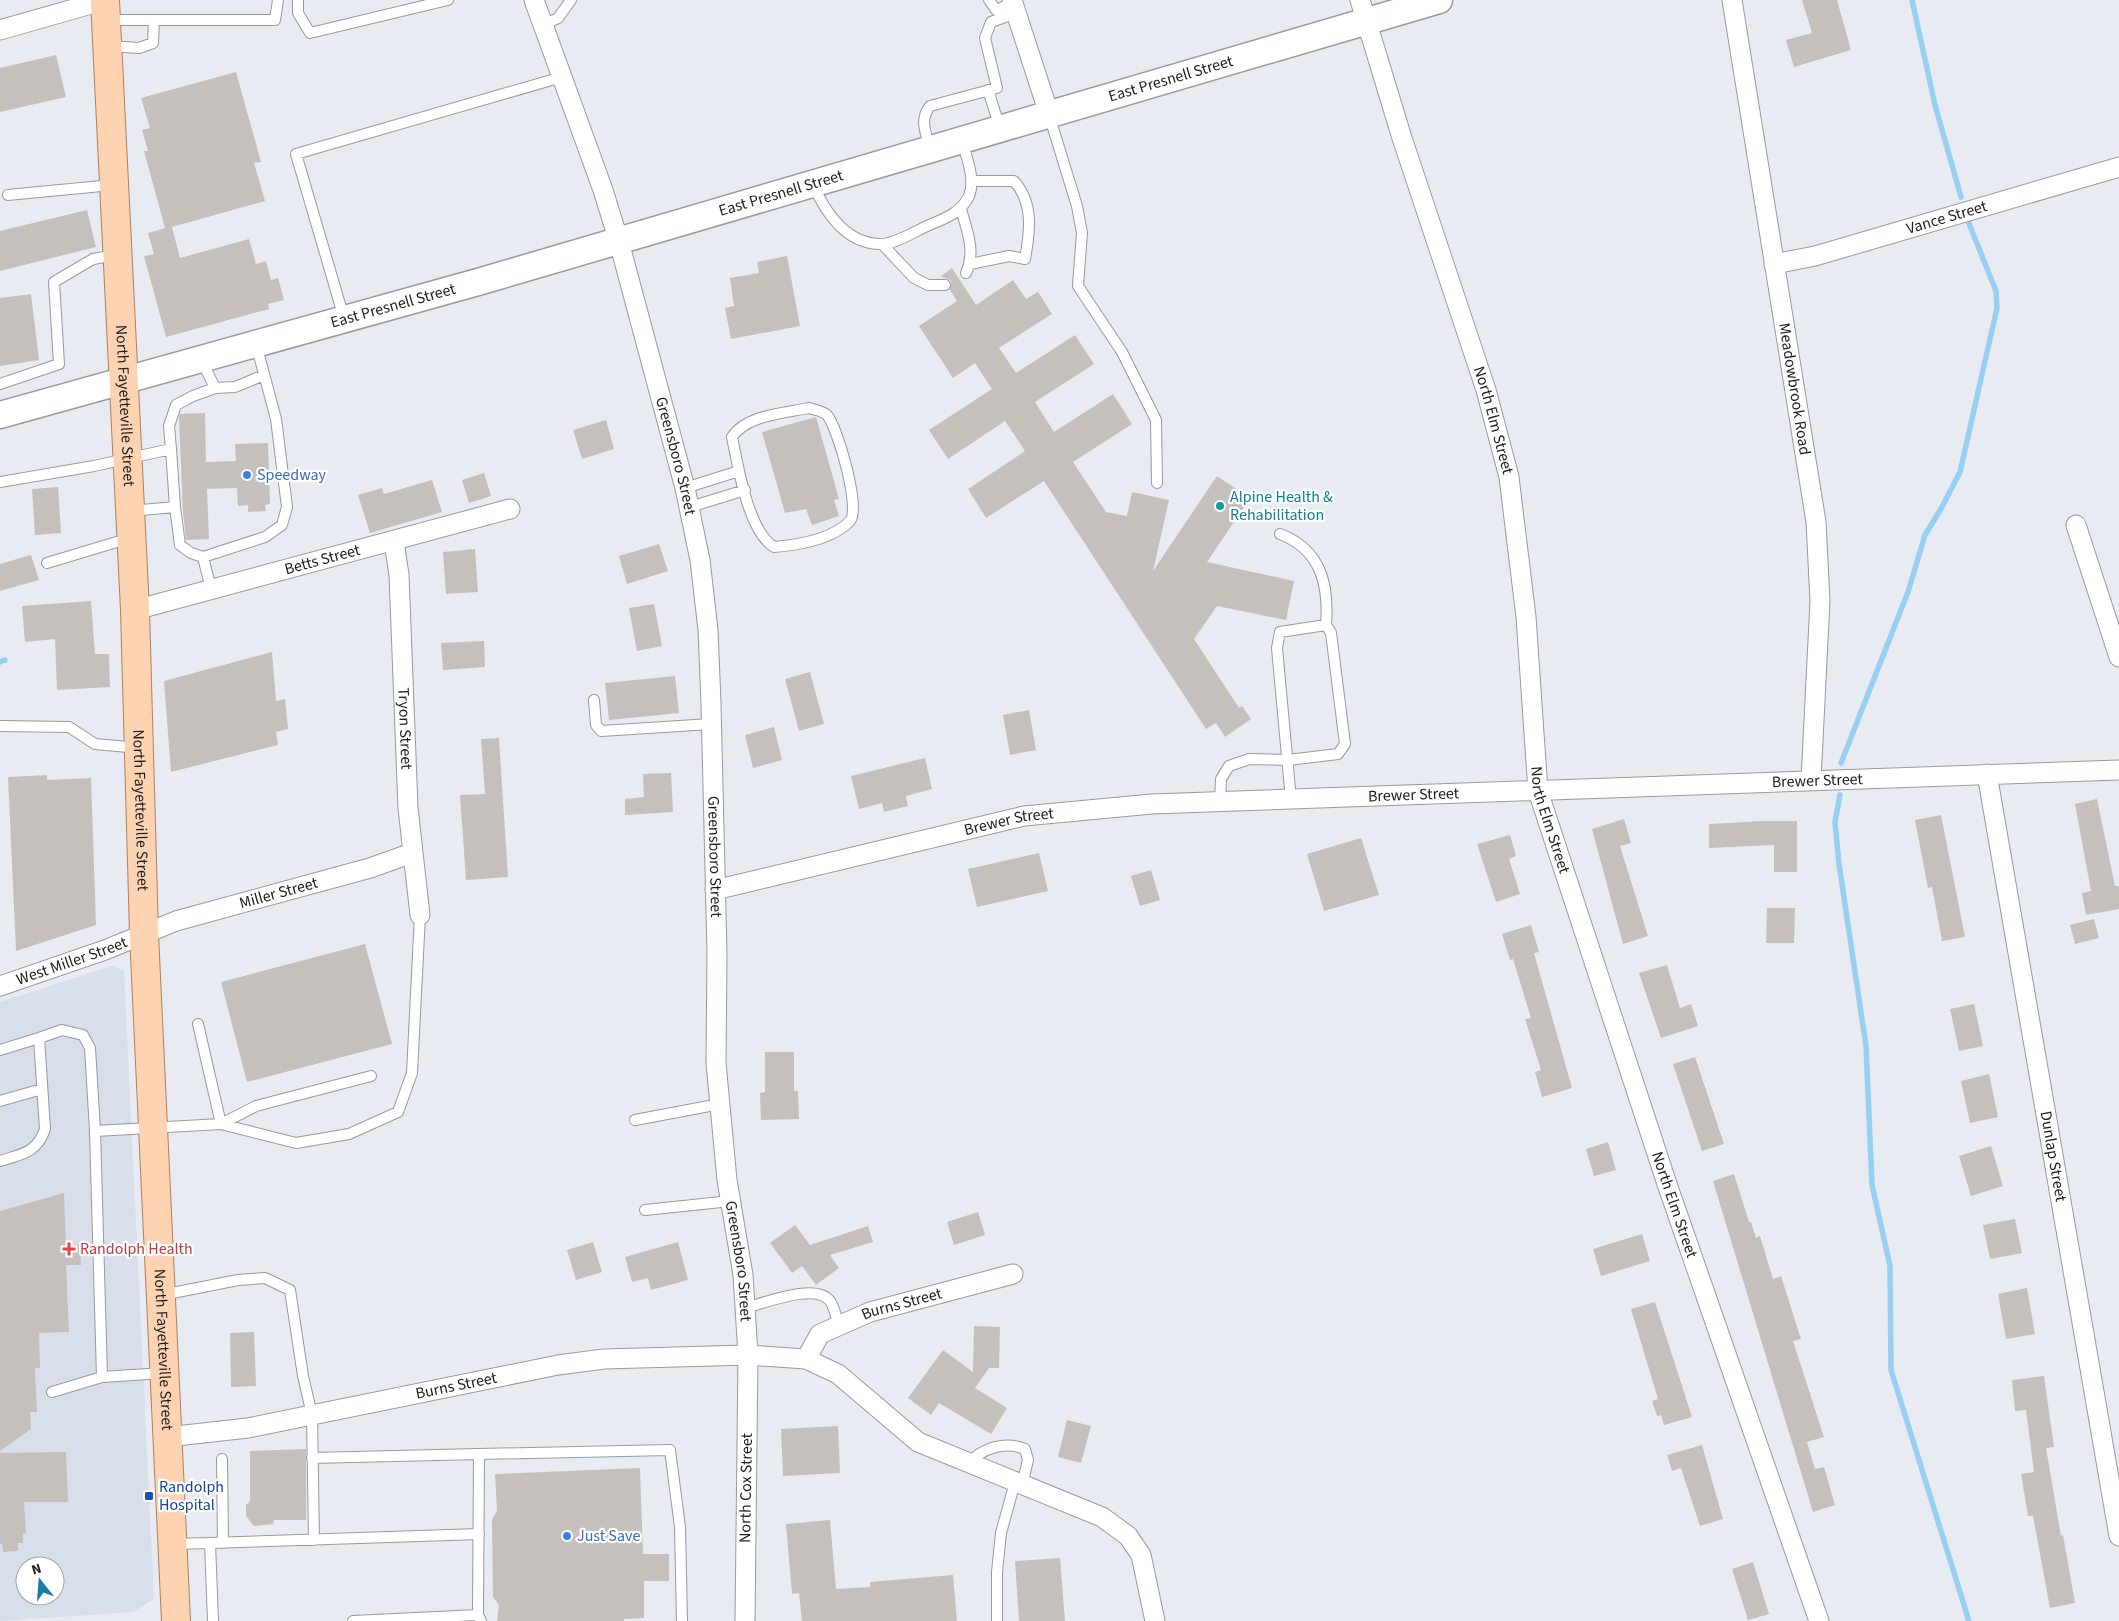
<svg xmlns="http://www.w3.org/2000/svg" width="2119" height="1621" viewBox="0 0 2119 1621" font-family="'Source Sans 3',sans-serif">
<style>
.built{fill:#d9deeb;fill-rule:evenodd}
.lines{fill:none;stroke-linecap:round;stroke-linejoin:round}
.stream{stroke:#98cff4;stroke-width:5.5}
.building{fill:#c6c0bc}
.service-casing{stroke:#979a9f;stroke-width:12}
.minor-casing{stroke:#979a9f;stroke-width:21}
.secondary-casing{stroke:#979a9f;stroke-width:29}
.primary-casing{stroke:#af805e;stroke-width:30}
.service{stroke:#fff;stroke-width:10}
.minor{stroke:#fff;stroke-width:19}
.secondary{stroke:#fff;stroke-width:26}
.primary{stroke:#fed3b2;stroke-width:28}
.shop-dot{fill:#3f7fe0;stroke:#fff;stroke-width:2}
.culture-dot{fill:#0f9aa8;stroke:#fff;stroke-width:2}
.health-dot{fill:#e0444e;stroke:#fff;stroke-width:2}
.transit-dot{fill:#1a4fb4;stroke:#fff;stroke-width:2}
.labels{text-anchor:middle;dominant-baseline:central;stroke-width:4.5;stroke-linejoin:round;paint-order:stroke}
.street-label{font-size:16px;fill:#1d1e20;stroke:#fff}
.shop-label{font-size:16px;fill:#366cbe;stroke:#fff;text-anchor:start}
.culture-label{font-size:16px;fill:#0d838f;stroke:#fff;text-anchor:start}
.health-label{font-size:16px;fill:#be3a42;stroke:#fff;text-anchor:start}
.transit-label{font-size:16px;fill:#164399;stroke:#fff;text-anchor:start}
</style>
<rect width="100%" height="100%" fill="#e8ebf1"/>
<path class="built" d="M 111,966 L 124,970 L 154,1599 L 133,1612 L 0,1621 L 0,1002 ZM 25,1566 L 55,1566 L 55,1596 L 25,1596 Z"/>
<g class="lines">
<path class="stream" d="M 1912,0 L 1935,105 L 1961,197
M 0,662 L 5,660
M 1841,763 L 1908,592 L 1925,535 L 1942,507 L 1960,472 L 1997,308 L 1996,291 L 1968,221
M 1840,795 L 1835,822 L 1839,864 L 1866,1046 L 1872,1185 L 1890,1266 L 1891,1370 L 1969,1621"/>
</g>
<path class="building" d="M 1802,0 L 1837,0 L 1851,50 L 1794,67 L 1786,40 L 1812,33 Z
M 56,55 L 66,97 L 0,112 L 0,68 Z
M 236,72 L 261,162 L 254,163 L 265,201 L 172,227 L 180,258 L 249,239 L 256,264 L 266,261 L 271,280 L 278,278 L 284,300 L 268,304 L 269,309 L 166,337 L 144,256 L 154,254 L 148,233 L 165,228 L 144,151 L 148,151 L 142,130 L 150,128 L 141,98 Z
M 87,210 L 96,247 L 0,271 L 0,231 Z
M 787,256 L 800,326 L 731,339 L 725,308 L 734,306 L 730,278 L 759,273 L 757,262 Z
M 952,268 L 976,305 L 1013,280 L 1026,299 L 1038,292 L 1052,314 L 999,348 L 1016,373 L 1075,335 L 1094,364 L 1035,402 L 1054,432 L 1113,394 L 1132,424 L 1073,462 L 1106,512 L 1127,516 L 1132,492 L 1169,500 L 1153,571 L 1217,476 L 1250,498 L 1207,562 L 1294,581 L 1286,620 L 1217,606 L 1194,639 L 1239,708 L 1242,706 L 1251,719 L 1225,737 L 1216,723 L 1206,729 L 1044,481 L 986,518 L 968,489 L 1025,451 L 1005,421 L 948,459 L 929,430 L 992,389 L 975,363 L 953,378 L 919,326 L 957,301 L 950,290 L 951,281 L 941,276 Z
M 31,294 L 39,360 L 0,366 L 0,298 Z
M 205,413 L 206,462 L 236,461 L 235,444 L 268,443 L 270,504 L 265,505 L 266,511 L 248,512 L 248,505 L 238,506 L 237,488 L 207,489 L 209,539 L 186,540 L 183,512 L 179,417 L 180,414 Z
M 816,417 L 839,499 L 834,500 L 839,516 L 812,525 L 806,509 L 785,513 L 762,432 Z
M 606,420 L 614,449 L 582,459 L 573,430 Z
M 484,473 L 491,496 L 469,503 L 462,480 Z
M 432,480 L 442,512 L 370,533 L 358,495 L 382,488 L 384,494 Z
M 58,487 L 61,533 L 35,535 L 32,489 Z
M 659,544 L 668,571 L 627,584 L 619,556 Z
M 475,549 L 478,592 L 446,594 L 443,552 Z
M 31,555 L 39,580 L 0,591 L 0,564 Z
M 91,601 L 95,654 L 109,654 L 110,687 L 57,690 L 55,639 L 25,642 L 22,606 Z
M 654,604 L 662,646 L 637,651 L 629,608 Z
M 484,641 L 485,667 L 443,670 L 441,643 Z
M 272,652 L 276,701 L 285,699 L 288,729 L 276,732 L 278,745 L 171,772 L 164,681 Z
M 810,672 L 824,724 L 799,731 L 785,679 Z
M 675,676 L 679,713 L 609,720 L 605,683 Z
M 1029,710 L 1036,750 L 1010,755 L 1003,715 Z
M 774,727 L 782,760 L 753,768 L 745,735 Z
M 499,738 L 508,877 L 466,880 L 460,795 L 485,794 L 481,739 Z
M 925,758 L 932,789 L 906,796 L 908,806 L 884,812 L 882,803 L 859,809 L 851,776 Z
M 671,773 L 673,812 L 625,815 L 625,799 L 644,797 L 643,774 Z
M 47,775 L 47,780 L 91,778 L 96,925 L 16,951 L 8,777 Z
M 2097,799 L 2115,886 L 2119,886 L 2119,909 L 2086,915 L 2082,893 L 2091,891 L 2075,804 Z
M 1941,815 L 1965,937 L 1942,941 L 1932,887 L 1928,888 L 1915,820 Z
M 1624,819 L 1631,843 L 1620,846 L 1648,936 L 1623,944 L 1592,829 Z
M 1762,821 L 1797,821 L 1797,872 L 1774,872 L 1774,845 L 1709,848 L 1709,824 Z
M 1510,835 L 1516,856 L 1509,859 L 1520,894 L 1496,902 L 1477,844 Z
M 1361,838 L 1379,895 L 1324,911 L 1307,854 Z
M 1039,853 L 1048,891 L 977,907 L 968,869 Z
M 1151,870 L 1160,900 L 1140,906 L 1131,876 Z
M 1767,908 L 1795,908 L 1794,943 L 1766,943 Z
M 2094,919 L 2099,938 L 2075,944 L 2070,925 Z
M 1531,925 L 1539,952 L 1534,953 L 1572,1088 L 1542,1097 L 1535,1072 L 1541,1070 L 1525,1019 L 1531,1018 L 1513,959 L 1510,960 L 1502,934 Z
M 365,944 L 392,1044 L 247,1082 L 221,982 Z
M 1667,965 L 1680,1008 L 1691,1004 L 1698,1026 L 1661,1038 L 1639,973 Z
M 1974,1004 L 1983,1046 L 1959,1051 L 1950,1009 Z
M 765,1052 L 794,1052 L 794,1091 L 798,1091 L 799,1119 L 761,1120 L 760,1093 L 765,1092 Z
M 1695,1057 L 1724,1144 L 1702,1151 L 1673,1064 Z
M 1989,1074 L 1998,1117 L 1970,1123 L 1961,1081 Z
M 1608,1142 L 1616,1170 L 1594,1176 L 1586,1149 Z
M 1991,1146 L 2003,1186 L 1971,1196 L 1959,1156 Z
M 1734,1174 L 1749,1222 L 1751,1222 L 1756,1238 L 1760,1236 L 1773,1279 L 1781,1276 L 1801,1339 L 1793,1341 L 1824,1437 L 1807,1442 L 1815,1469 L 1824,1467 L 1835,1505 L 1813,1512 L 1713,1181 Z
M 64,1193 L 66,1245 L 80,1245 L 81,1265 L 66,1265 L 69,1332 L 39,1333 L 40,1368 L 35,1368 L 37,1412 L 30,1412 L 31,1429 L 0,1451 L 0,1211 Z
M 978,1212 L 985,1235 L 954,1245 L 947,1222 Z
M 2015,1219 L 2022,1253 L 1990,1259 L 1983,1225 Z
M 795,1225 L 810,1245 L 868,1226 L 873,1242 L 830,1255 L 839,1268 L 816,1285 L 802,1266 L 792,1273 L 770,1243 Z
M 1642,1234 L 1650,1261 L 1601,1276 L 1593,1249 Z
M 593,1242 L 602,1272 L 576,1280 L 567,1250 Z
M 678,1242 L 688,1280 L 651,1290 L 648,1278 L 632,1282 L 625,1257 Z
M 2027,1288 L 2035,1334 L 2006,1339 L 1998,1294 Z
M 1655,1302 L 1692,1417 L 1664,1425 L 1661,1415 L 1657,1416 L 1652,1401 L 1658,1399 L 1631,1309 Z
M 974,1326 L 1000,1327 L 999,1368 L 989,1368 L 975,1388 L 1007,1408 L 991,1434 L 939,1403 L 931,1415 L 908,1398 L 943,1350 L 973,1372 Z
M 254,1332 L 256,1386 L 231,1387 L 230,1333 Z
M 2044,1376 L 2054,1447 L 2046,1448 L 2061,1536 L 2063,1535 L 2075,1603 L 2050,1608 L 2033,1516 L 2028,1516 L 2021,1474 L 2034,1472 L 2026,1410 L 2015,1411 L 2012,1380 Z
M 1067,1420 L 1091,1426 L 1081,1463 L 1058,1457 Z
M 838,1426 L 840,1473 L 783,1476 L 781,1429 Z
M 1702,1445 L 1723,1519 L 1700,1526 L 1681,1468 L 1672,1471 L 1667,1455 Z
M 306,1449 L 306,1520 L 274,1520 L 273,1524 L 254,1526 L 246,1516 L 246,1505 L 250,1501 L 250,1451 Z
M 66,1452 L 68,1502 L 24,1502 L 26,1533 L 23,1533 L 23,1543 L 18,1543 L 18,1551 L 3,1552 L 2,1544 L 0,1544 L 0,1453 Z
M 640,1468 L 643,1554 L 669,1554 L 669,1581 L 644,1581 L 644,1618 L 624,1619 L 624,1621 L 497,1621 L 499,1605 L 493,1597 L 492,1519 L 497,1511 L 495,1474 Z
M 830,1520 L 836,1589 L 870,1587 L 870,1582 L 953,1575 L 957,1621 L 802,1621 L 799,1593 L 792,1594 L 786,1524 Z
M 1060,1558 L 1065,1621 L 1019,1621 L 1015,1561 Z
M 1753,1562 L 1769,1614 L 1748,1620 L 1732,1569 Z"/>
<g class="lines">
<g class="service-casing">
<path id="service" d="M 298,0 L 298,13 L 310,33 L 448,0
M 989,0 L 996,10 L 1013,3
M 107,20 L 275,20 L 278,0
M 543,25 L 558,18 L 571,0
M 108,46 L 139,48 L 153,43 L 154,20
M 988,90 L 1000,128
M 1049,115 L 1077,206 L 1082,233 L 1078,286 L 1122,352 L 1156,420 L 1157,483
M 930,148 C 926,133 919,120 930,106 L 997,88 L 985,38 L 991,22 L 1016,13
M 813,185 C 826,213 846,244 881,244 C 895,244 914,232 927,226 C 944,219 961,213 969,196 C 976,179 966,157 962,140
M 8,195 L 112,185
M 961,209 C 967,231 976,251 966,273
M 882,244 L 914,278 L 928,285 L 945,285
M 970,264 L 1009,256 L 1025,259 C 1030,232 1034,203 1014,181 L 971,181
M 344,318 L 296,154 L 562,77
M 201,359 L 215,388 L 235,387 L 264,375
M 0,384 L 59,364 L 54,282 L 93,259 L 116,255
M 809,408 C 815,410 823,411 827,415 C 838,428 861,509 850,521 C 832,540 798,545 774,547 C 748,531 738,466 732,437 C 746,415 785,413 809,408 Z
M 171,449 L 169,426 L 176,405 L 193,396 L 215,388
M 0,482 L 94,466 L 171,449 L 175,507 L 130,511
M 685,488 L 739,471
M 175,507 L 180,545 L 191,553 L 203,557
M 690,507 L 745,490
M 1280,534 C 1322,550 1329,586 1326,625
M 47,563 L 130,538
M 211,589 L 203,557 L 265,537 L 282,525 L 287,507 L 276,419 L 256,344
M 594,700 L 596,725 L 601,731 L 711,724
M 0,726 L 69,727 L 95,744 L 139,748
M 1220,802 L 1221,779 L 1229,766 L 1249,759 L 1288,760 L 1338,754 L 1345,744 L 1331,633 L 1326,625 L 1280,632 L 1277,648 L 1291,800
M 198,1024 L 221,1124 L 256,1106 L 371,1076
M 39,1038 L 62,1030 L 83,1035 L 90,1048 L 95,1131 L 221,1124 L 296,1143 L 349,1134 L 398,1112 L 412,1073 L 420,915
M 0,1050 L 39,1038 L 45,1129 C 37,1153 22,1154 0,1161
M 0,1101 L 42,1089
M 635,1120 L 720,1104
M 95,1131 L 102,1377 L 163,1373
M 645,1210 L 731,1201
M 162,1295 L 238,1280 L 265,1278 L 290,1290 L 303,1376 L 312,1415 L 314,1540
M 745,1308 C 765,1303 816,1282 830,1301 C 835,1308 836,1318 839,1326
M 52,1392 L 102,1377
M 312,1458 L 479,1454
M 222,1459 L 223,1543
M 969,1463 C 982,1448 1005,1441 1025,1449 L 1028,1460 L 1022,1485
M 209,1543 L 479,1534
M 173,1544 L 210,1543 L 213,1621
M 353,1621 L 478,1615
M 481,1621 L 478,1615 L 479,1454 L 670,1450 L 680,1527 L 682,1621
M 997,1621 L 997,1572 L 1001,1533 L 1015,1482"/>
</g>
<g class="minor-casing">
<g id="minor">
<path id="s1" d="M 534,0 L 603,190 L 619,242 L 685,488 L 700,560 L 708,630 L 711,703 L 717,953 L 716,1063 L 727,1180 L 743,1275 L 748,1355 L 806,1359 L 838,1374 L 918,1442 L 1102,1517 L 1128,1536 L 1141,1555 L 1155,1621"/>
<path d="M 1012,0 L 1049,114"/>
<path id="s2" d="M 1360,0 L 1402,138 L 1486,390 L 1509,477 L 1526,617 L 1538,791 L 1667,1184 L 1819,1621"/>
<path id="s3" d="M 1732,0 L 1816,522 L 1820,601 L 1811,780"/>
<path d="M 0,30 L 105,0"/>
<path id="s4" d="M 1774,264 L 1815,256 L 2119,167"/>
<path d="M 2076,525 L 2119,657"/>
<path id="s5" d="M 394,541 L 399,575 L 408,808 L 420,915"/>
<path id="s6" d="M 135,610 L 510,509"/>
<path id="s7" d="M 1987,774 L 2119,1536"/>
<path id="s8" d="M 715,890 L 1024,816 L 1152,804 L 2119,770"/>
<path id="s9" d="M 0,986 L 105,950 L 176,921 L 370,868 L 412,853"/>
<path id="s10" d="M 806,1359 L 820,1334 L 870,1312 L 1013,1274"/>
<path id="s11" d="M 167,1437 L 248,1428 L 558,1365 L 604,1359 L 748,1355 L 745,1621"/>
</g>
</g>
<g class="secondary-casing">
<g id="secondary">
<path id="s12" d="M 0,415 L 478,282 L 1439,0"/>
</g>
</g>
<g class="primary-casing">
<g id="primary">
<path id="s13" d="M 105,0 L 135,610 L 144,934 L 176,1621"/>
</g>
</g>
<use href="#service" class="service"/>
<use href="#minor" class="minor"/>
<use href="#secondary" class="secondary"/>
<use href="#primary" class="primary"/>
</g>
<g class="shop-dot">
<circle cx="247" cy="475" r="5"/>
<circle cx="567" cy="1536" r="5"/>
</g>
<circle class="culture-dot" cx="1220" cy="506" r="5"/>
<path class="health-dot" d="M66.5 1241.5h5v5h5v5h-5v5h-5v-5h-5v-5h5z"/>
<rect class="transit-dot" x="144" y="1491" width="10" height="10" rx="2.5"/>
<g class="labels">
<g class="street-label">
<text stroke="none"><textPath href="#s12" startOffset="1218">East Presnell Street</textPath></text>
<text stroke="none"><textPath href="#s12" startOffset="812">East Presnell Street</textPath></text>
<text stroke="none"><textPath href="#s4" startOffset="179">Vance Street</textPath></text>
<text stroke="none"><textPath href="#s12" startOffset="408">East Presnell Street</textPath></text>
<text stroke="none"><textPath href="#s3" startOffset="394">Meadowbrook Road</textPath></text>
<text stroke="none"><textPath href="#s13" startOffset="406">North Fayetteville Street</textPath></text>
<text stroke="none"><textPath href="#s2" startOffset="441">North Elm Street</textPath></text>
<text stroke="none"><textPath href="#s1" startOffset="478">Greensboro Street</textPath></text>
<text stroke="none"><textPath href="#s6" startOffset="194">Betts Street</textPath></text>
<text stroke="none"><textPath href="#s5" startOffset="188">Tryon Street</textPath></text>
<text stroke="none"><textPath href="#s8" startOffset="1112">Brewer Street</textPath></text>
<text stroke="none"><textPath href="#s8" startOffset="708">Brewer Street</textPath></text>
<text stroke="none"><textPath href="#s13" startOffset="811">North Fayetteville Street</textPath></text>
<text stroke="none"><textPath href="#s2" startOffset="846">North Elm Street</textPath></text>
<text stroke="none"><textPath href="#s8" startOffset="302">Brewer Street</textPath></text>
<text stroke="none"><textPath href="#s1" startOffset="882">Greensboro Street</textPath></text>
<text stroke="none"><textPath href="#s9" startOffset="294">Miller Street</textPath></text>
<text stroke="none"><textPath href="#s9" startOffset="76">West Miller Street</textPath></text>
<text stroke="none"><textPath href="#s7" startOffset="388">Dunlap Street</textPath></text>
<text stroke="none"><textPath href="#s2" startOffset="1251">North Elm Street</textPath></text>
<text stroke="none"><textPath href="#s1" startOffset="1288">Greensboro Street</textPath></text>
<text stroke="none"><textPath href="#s10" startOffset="116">Burns Street</textPath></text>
<text stroke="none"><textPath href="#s13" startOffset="1351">North Fayetteville Street</textPath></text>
<text stroke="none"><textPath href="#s11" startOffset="294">Burns Street</textPath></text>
<text transform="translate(746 1488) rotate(-89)">North Cox Street</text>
</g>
<g class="shop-label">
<text x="257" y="475">Speedway</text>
<text x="577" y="1536">Just Save</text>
</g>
<g class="culture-label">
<text x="1230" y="497">Alpine Health &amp;<tspan x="1230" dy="18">Rehabilitation</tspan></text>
</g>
<g class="health-label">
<text x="80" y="1249">Randolph Health</text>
</g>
<g class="transit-label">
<text x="159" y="1487">Randolph<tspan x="159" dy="18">Hospital</tspan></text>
</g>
</g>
<g transform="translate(40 1581) rotate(343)"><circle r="24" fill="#ffffff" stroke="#a5a5a6"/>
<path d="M0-4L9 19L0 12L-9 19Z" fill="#1b7ba7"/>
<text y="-8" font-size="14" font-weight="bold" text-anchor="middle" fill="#1d1e20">N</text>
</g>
</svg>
